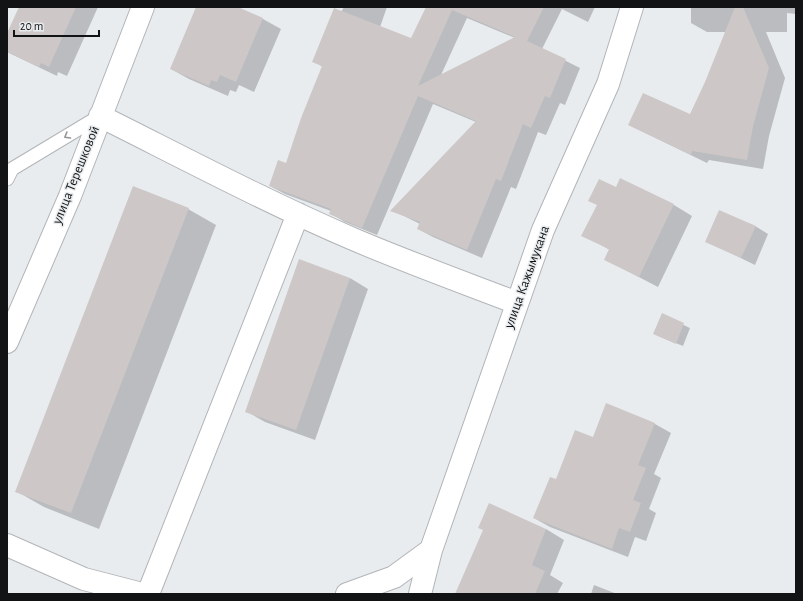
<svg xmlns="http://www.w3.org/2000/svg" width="803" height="601" viewBox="0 0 803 601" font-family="'Alegreya Sans',sans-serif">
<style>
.shadow{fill:#0003;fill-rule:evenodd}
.building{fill:#cdc8c7;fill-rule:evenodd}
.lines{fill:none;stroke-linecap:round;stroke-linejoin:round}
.service-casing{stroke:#b2b5b8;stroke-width:15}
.minor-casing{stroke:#b2b5b8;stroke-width:24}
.service{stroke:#fff;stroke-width:13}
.minor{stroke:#fff;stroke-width:22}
.oneway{stroke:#949595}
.labels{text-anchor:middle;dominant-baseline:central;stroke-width:3;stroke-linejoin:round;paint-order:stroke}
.street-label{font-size:14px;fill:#121314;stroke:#e9ecef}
</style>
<rect width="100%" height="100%" fill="#e9ecef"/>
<path class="shadow" d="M 20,7 L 98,7 L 67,76 L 58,72 L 57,76 L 7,52 L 7,35 Z
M 197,7 L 236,7 L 263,19 L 281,29 L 254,92 L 239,85 L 236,92 L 230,90 L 228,96 L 189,79 L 171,69 Z
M 344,7 L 387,7 L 380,27 L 412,39 L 427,7 L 595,7 L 588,22 L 562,9 L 542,49 L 580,68 L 565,105 L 560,103 L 546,135 L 538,132 L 516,189 L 511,187 L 482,258 L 433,237 L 418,229 L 420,224 L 392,210 L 476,122 L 433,104 L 377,235 L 345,222 L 330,213 L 331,211 L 285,194 L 270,186 L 287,164 L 323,67 L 313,61 ZM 467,18 L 515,38 L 441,75 Z
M 691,7 L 796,7 L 796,14 L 787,13 L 787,32 L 766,32 L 785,78 L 769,136 L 763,169 L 709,160 L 707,163 L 629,125 L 690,115 L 706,82 L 726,32 L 707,32 L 691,23 Z
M 616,188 L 674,205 L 692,216 L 658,287 L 606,260 L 610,250 L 583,235 Z
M 188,209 L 216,225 L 99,529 L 44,507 L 16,491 Z
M 755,226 L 768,234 L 755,265 L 706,241 Z
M 350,278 L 368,289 L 315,440 L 265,422 L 246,411 Z
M 662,315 L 690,328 L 683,346 L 661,337 Z
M 607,404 L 655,424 L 671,433 L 654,474 L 661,478 L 649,509 L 656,513 L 646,541 L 635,537 L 628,557 L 550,527 L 534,518 L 556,480 L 593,438 Z
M 546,529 L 564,540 L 550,575 L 563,583 L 557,594 L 460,594 Z
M 594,585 L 617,594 L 591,594 Z"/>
<path class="building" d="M 19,7 L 76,7 L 49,67 L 41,63 L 39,67 L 7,52 L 7,33 Z
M 196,7 L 238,7 L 263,18 L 236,82 L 220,75 L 217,82 L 211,80 L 209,86 L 170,69 Z
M 426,7 L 544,7 L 527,41 L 566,59 L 550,98 L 545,96 L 531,128 L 523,124 L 501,181 L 496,179 L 467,250 L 417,229 L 420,222 L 390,211 L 476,121 L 418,96 L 362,228 L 329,214 L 331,209 L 269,186 L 278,160 L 286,163 L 301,118 L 322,66 L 312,62 L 334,8 L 411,38 ZM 452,10 L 515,37 L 418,86 Z
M 735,7 L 743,7 L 769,68 L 753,126 L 747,160 L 692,151 L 691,155 L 628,125 L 643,93 L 690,114 L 705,82 Z
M 620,178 L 674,204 L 639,277 L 604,260 L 609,249 L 581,236 L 597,205 L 588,201 L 599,179 L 616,187 Z
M 133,186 L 189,208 L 71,513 L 15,492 Z
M 719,210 L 756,226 L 741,258 L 705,242 Z
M 299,259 L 350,278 L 296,430 L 245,412 Z
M 662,313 L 684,323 L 676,344 L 653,334 Z
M 606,403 L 655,423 L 638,465 L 646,468 L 633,500 L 641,503 L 630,532 L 619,528 L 612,549 L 533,518 L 550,477 L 556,479 L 575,430 L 593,437 Z
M 489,503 L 546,529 L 532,565 L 545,571 L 535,594 L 455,594 L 483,530 L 478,528 Z"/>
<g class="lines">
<g class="service-casing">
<path id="service" d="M 7,179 L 12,169 L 100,116"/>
</g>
<g class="minor-casing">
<path id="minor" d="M 100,116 C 184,158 267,202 353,239 C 407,262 462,282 517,303
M 7,342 L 70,196 L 143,7
M 7,545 L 84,579 L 142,594
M 148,594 L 298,214
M 347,594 L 394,577 L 431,550
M 420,594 L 431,550 L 543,230 L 608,84 L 632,7"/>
</g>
<use href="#service" class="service"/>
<use href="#minor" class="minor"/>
</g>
<defs><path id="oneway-chevron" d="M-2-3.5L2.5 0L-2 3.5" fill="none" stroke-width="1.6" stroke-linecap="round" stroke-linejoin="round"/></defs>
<use class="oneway" href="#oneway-chevron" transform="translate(67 136) rotate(149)"/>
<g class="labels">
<g class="street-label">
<text transform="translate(76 175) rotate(-68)">улица Терешковой</text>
<text transform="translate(527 277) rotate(-70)">улица Кажымукана</text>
</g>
</g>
<rect width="803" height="601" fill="none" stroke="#121314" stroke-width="16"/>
<path d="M14 30v6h85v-6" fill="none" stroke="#121314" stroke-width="2"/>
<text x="20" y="30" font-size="12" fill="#121314" stroke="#e9ecef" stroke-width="3" paint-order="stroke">20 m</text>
</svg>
